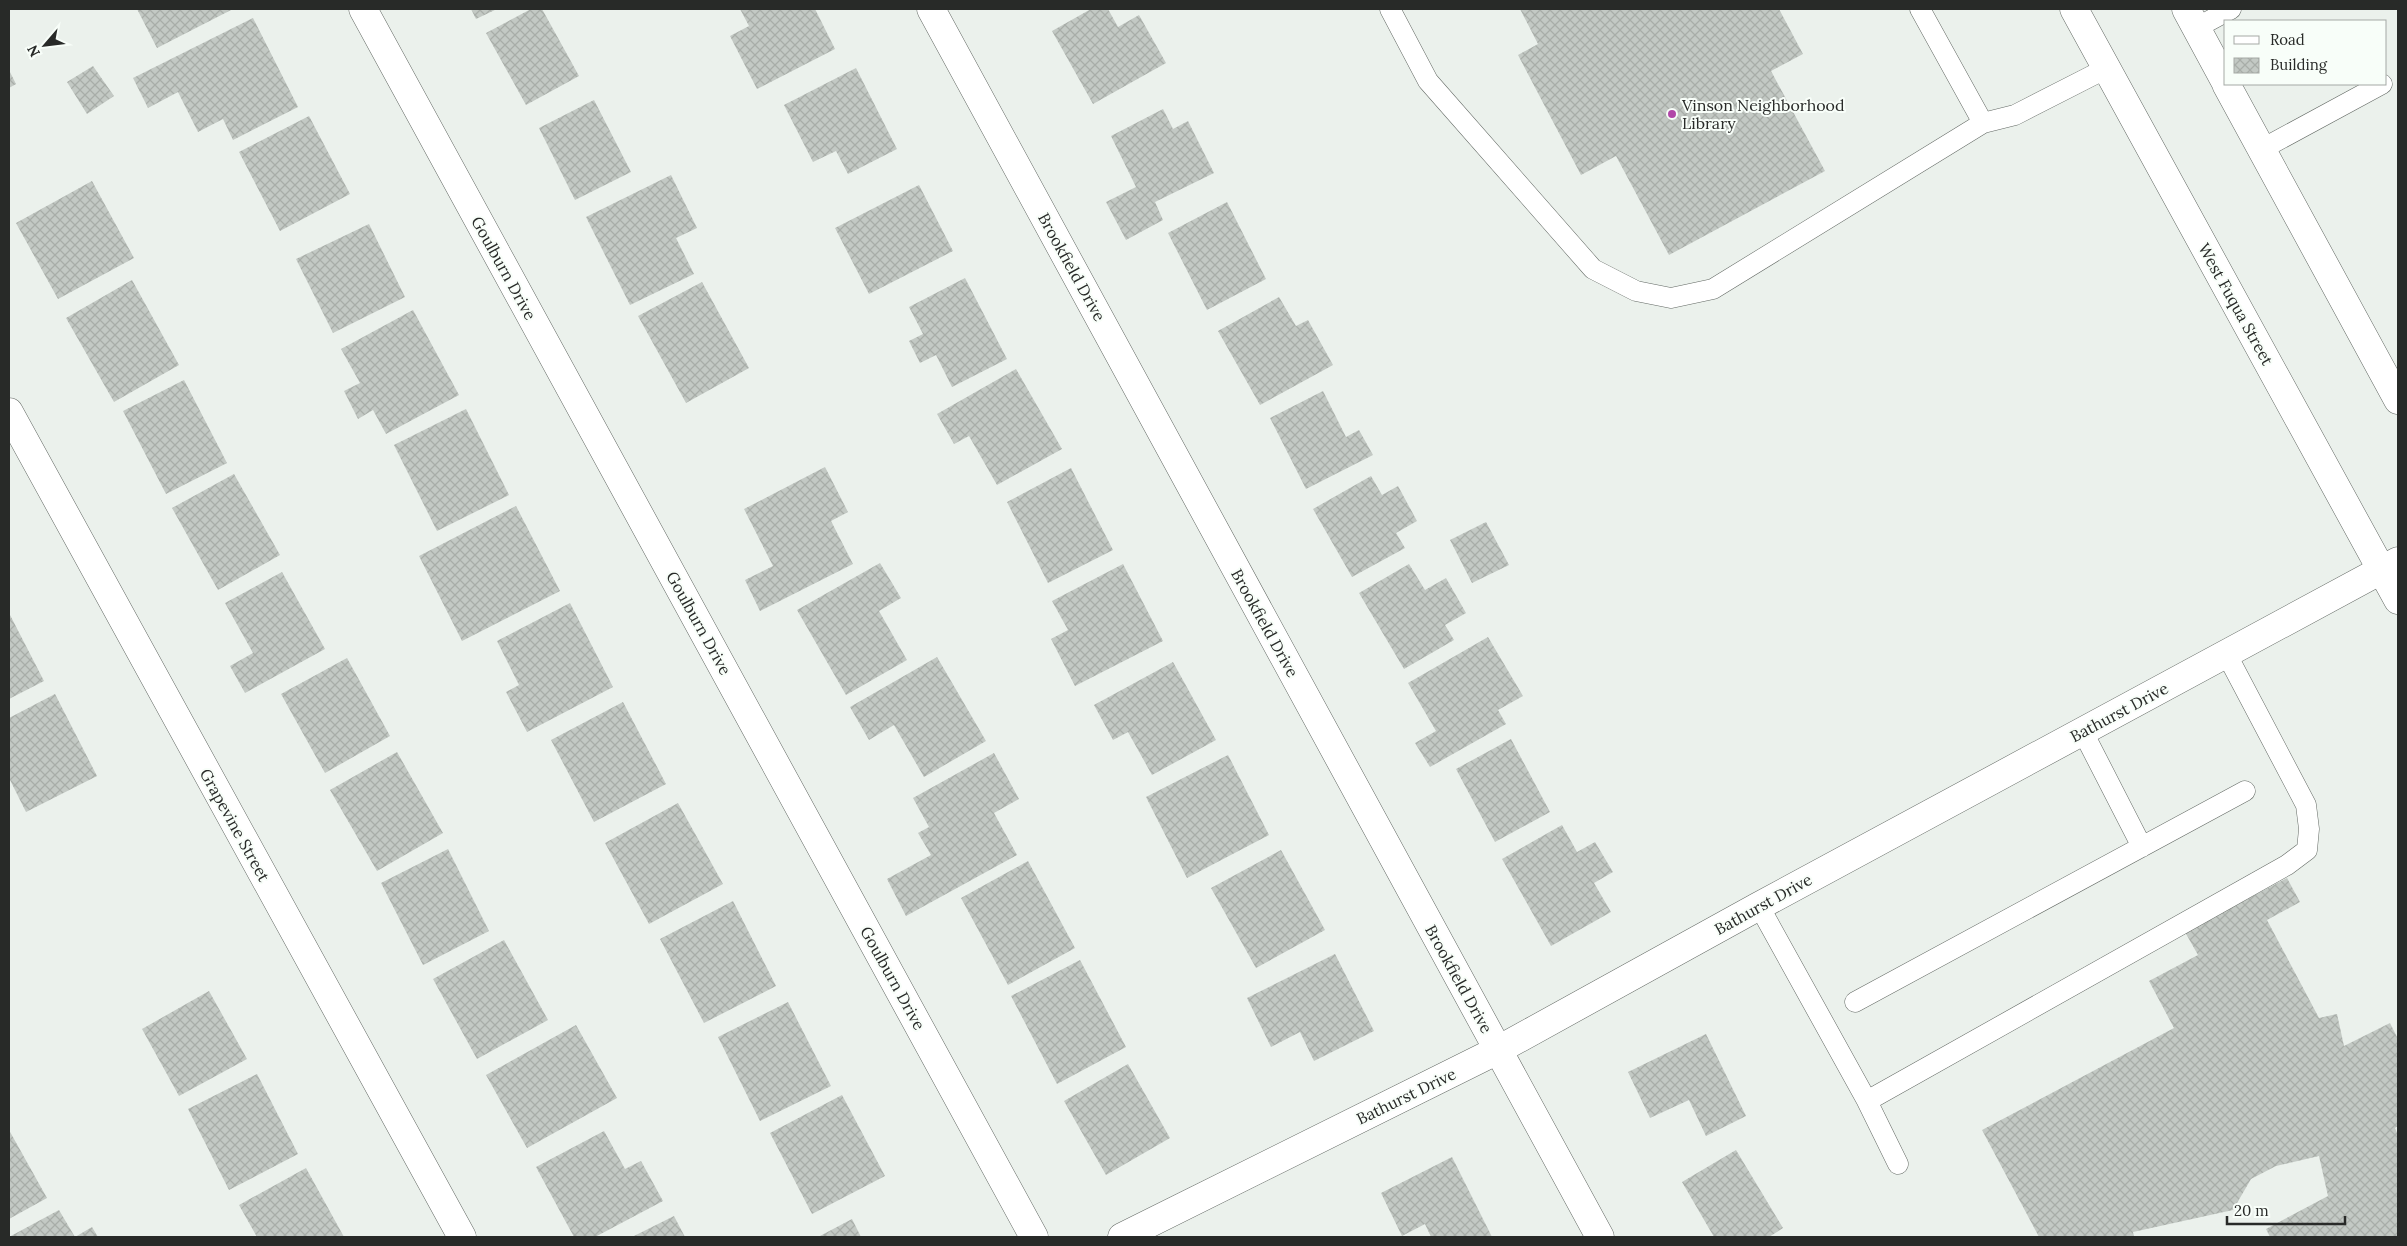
<svg xmlns="http://www.w3.org/2000/svg" width="2407" height="1246" viewBox="0 0 2407 1246" font-family="Lora,serif">
<style>
.building{fill:url(#building-cross-hatch)}
.lines{fill:none;stroke-linecap:round;stroke-linejoin:round}
.service-casing{stroke:#636964;stroke-width:21}
.minor-casing{stroke:#636964;stroke-width:29}
.secondary-casing{stroke:#636964;stroke-width:29}
.service{stroke:#fff;stroke-width:20}
.minor{stroke:#fff;stroke-width:28}
.secondary{stroke:#fff;stroke-width:28}
.poi-dot{fill:#b147a8;stroke:#f8fef9;stroke-width:2}
.labels{text-anchor:middle;dominant-baseline:central;stroke-width:4;stroke-linejoin:round;paint-order:stroke}
.poi-label{font-size:16px;fill:#282a28;stroke:#f8fef9;text-anchor:start}
.street-label{font-size:16px;fill:#282a28;stroke:#f8fef9}
</style>
<defs>
<pattern id="building-cross-hatch" width="8" height="8" patternUnits="userSpaceOnUse" patternTransform="scale(1.25)"><rect width="8" height="8" fill="#c3c9c4"/><path d="M0 0l8 8M0 8l8-8" fill="none" stroke="#a8ada8"/></pattern>
</defs>
<rect width="100%" height="100%" fill="#ebf1ec"/>
<path class="building" d="M 137,9 L 233,9 L 157,48 Z
M 471,9 L 497,9 L 476,19 Z
M 531,9 L 542,9 L 579,76 L 526,105 L 486,33 Z
M 740,9 L 815,9 L 835,49 L 757,89 L 730,36 L 749,26 Z
M 1091,9 L 1108,9 L 1118,27 L 1139,15 L 1166,63 L 1093,104 L 1052,31 Z
M 1520,9 L 1779,9 L 1803,54 L 1771,71 L 1825,171 L 1669,255 L 1616,156 L 1581,175 L 1518,55 L 1538,44 Z
M 253,18 L 298,107 L 233,140 L 223,119 L 198,132 L 178,92 L 148,108 L 133,78 Z
M 93,66 L 114,96 L 87,114 L 67,82 Z
M 856,68 L 897,149 L 848,174 L 836,151 L 813,162 L 784,105 Z
M 9,70 L 16,84 L 9,88 Z
M 594,100 L 631,172 L 575,200 L 539,128 Z
M 1163,109 L 1173,129 L 1188,121 L 1214,173 L 1155,202 L 1163,220 L 1126,240 L 1106,202 L 1136,187 L 1111,136 Z
M 309,116 L 350,194 L 280,231 L 239,152 Z
M 671,175 L 697,228 L 676,238 L 694,274 L 630,305 L 586,217 Z
M 92,181 L 134,258 L 58,299 L 16,223 Z
M 919,185 L 953,251 L 869,294 L 835,228 Z
M 1227,202 L 1266,279 L 1207,310 L 1168,233 Z
M 369,224 L 405,297 L 333,333 L 296,259 Z
M 965,278 L 1007,359 L 952,387 L 936,355 L 920,363 L 909,341 L 923,334 L 909,307 Z
M 132,280 L 179,365 L 114,402 L 66,318 Z
M 702,282 L 749,368 L 686,403 L 638,316 Z
M 1279,297 L 1296,326 L 1308,320 L 1333,365 L 1260,405 L 1218,331 Z
M 413,310 L 459,395 L 386,434 L 373,410 L 358,419 L 344,391 L 360,383 L 341,349 Z
M 1016,369 L 1062,449 L 997,485 L 969,436 L 954,444 L 937,414 Z
M 184,380 L 227,463 L 166,494 L 123,411 Z
M 1323,391 L 1346,437 L 1359,430 L 1373,455 L 1306,489 L 1270,418 Z
M 466,409 L 509,495 L 437,531 L 394,445 Z
M 825,467 L 848,512 L 831,521 L 853,564 L 760,611 L 745,580 L 773,566 L 744,509 Z
M 1071,468 L 1113,550 L 1048,583 L 1007,502 Z
M 234,474 L 280,555 L 218,590 L 172,508 Z
M 1371,476 L 1382,495 L 1398,486 L 1417,521 L 1396,533 L 1405,548 L 1352,577 L 1313,509 Z
M 516,506 L 560,591 L 462,641 L 419,556 Z
M 1486,522 L 1509,565 L 1472,583 L 1450,540 Z
M 880,563 L 901,598 L 879,611 L 907,660 L 846,695 L 797,610 Z
M 1123,564 L 1163,641 L 1075,686 L 1051,639 L 1068,630 L 1052,601 Z
M 1409,564 L 1425,590 L 1446,578 L 1466,613 L 1445,625 L 1454,640 L 1404,669 L 1359,593 Z
M 282,572 L 325,649 L 245,693 L 230,666 L 253,653 L 225,603 Z
M 570,603 L 613,687 L 527,732 L 506,692 L 519,685 L 497,641 Z
M 9,613 L 44,681 L 9,699 Z
M 1488,637 L 1523,696 L 1498,710 L 1506,724 L 1430,767 L 1415,743 L 1436,731 L 1408,683 Z
M 937,657 L 986,741 L 924,777 L 894,725 L 869,740 L 850,707 Z
M 347,658 L 390,736 L 325,773 L 281,694 Z
M 1173,662 L 1216,740 L 1152,775 L 1128,732 L 1113,740 L 1094,705 Z
M 55,694 L 97,776 L 26,812 L 9,778 L 9,718 Z
M 623,702 L 666,784 L 594,822 L 551,740 Z
M 1511,739 L 1550,812 L 1495,842 L 1456,769 Z
M 397,752 L 443,833 L 377,871 L 330,790 Z
M 994,753 L 1019,799 L 994,813 L 1017,855 L 906,916 L 887,879 L 931,855 L 918,833 L 929,827 L 913,798 Z
M 1228,755 L 1269,835 L 1187,878 L 1146,797 Z
M 678,803 L 723,884 L 649,924 L 605,843 Z
M 1562,825 L 1577,852 L 1595,842 L 1613,872 L 1594,883 L 1611,912 L 1551,946 L 1502,859 Z
M 448,849 L 489,931 L 423,965 L 381,883 Z
M 1281,850 L 1325,930 L 1256,968 L 1211,888 Z
M 1028,861 L 1075,948 L 1008,985 L 961,898 Z
M 2287,878 L 2300,902 L 2267,920 L 2319,1018 L 2337,1014 L 2344,1046 L 2390,1023 L 2398,1039 L 2398,1126 L 2395,1128 L 2398,1135 L 2398,1237 L 2270,1237 L 2266,1229 L 2328,1196 L 2319,1156 L 2276,1166 L 2251,1179 L 2233,1210 L 2133,1232 L 2134,1237 L 2039,1237 L 1982,1130 L 2174,1028 L 2149,981 L 2198,955 L 2185,932 Z
M 733,901 L 776,986 L 704,1023 L 660,939 Z
M 504,940 L 548,1020 L 477,1059 L 433,979 Z
M 1335,954 L 1374,1031 L 1314,1061 L 1300,1032 L 1271,1047 L 1247,998 Z
M 1080,960 L 1126,1047 L 1057,1084 L 1011,996 Z
M 209,991 L 247,1059 L 179,1096 L 142,1029 Z
M 788,1002 L 831,1086 L 760,1121 L 718,1037 Z
M 576,1025 L 617,1098 L 527,1148 L 486,1075 Z
M 1706,1034 L 1746,1116 L 1706,1136 L 1689,1100 L 1650,1118 L 1628,1072 Z
M 1128,1064 L 1170,1138 L 1106,1175 L 1064,1101 Z
M 257,1074 L 298,1154 L 229,1190 L 188,1109 Z
M 842,1095 L 885,1176 L 812,1214 L 770,1133 Z
M 9,1130 L 47,1198 L 9,1219 Z
M 604,1131 L 625,1169 L 641,1161 L 663,1201 L 595,1237 L 574,1237 L 536,1167 Z
M 1736,1150 L 1783,1228 L 1769,1237 L 1714,1237 L 1682,1182 Z
M 1452,1157 L 1492,1237 L 1431,1237 L 1425,1224 L 1402,1236 L 1381,1193 Z
M 306,1168 L 344,1237 L 257,1237 L 239,1205 Z
M 59,1210 L 75,1237 L 9,1237 Z
M 674,1216 L 685,1237 L 632,1237 Z
M 852,1219 L 861,1237 L 818,1237 Z
M 92,1227 L 98,1237 L 75,1237 Z"/>
<g class="lines">
<g class="service-casing">
<path id="service" d="M 1390,9 L 1428,81 L 1593,269 L 1636,291 L 1671,298 L 1713,289 L 1983,123
M 1920,9 L 1983,123 L 2015,115 L 2107,68
M 2196,28 L 2231,9
M 2262,149 L 2382,84
M 2083,732 L 2142,847
M 1759,906 L 1867,1101 L 1898,1164
M 1855,1002 L 2245,791
M 1867,1101 L 2287,865 L 2307,850 L 2309,829 L 2306,805 L 2227,655"/>
</g>
<g class="minor-casing">
<path id="minor" d="M 363,9 L 1034,1237
M 931,9 L 1600,1237
M 9,412 L 462,1237
M 1122,1237 L 1498,1050 L 1759,906 L 2398,561"/>
</g>
<g class="secondary-casing">
<path id="secondary" d="M 2074,9 L 2398,600
M 2186,9 L 2226,83
M 2226,84 L 2398,400"/>
</g>
<use href="#service" class="service"/>
<use href="#minor" class="minor"/>
<use href="#secondary" class="secondary"/>
</g>
<circle class="poi-dot" cx="1672" cy="114" r="5"/>
<g class="labels">
<g class="poi-label">
<text x="1682" y="105">Vinson Neighborhood<tspan x="1682" dy="18">Library</tspan></text>
</g>
<g class="street-label">
<text transform="translate(1072 267) rotate(61)">Brookfield Drive</text>
<text transform="translate(504 268) rotate(61)">Goulburn Drive</text>
<text transform="translate(2236 304) rotate(61)">West Fuqua Street</text>
<text transform="translate(699 623) rotate(61)">Goulburn Drive</text>
<text transform="translate(1265 623) rotate(61)">Brookfield Drive</text>
<text transform="translate(2119 712) rotate(-28)">Bathurst Drive</text>
<text transform="translate(235 825) rotate(61)">Grapevine Street</text>
<text transform="translate(1763 904) rotate(-29)">Bathurst Drive</text>
<text transform="translate(893 978) rotate(61)">Goulburn Drive</text>
<text transform="translate(1459 979) rotate(61)">Brookfield Drive</text>
<text transform="translate(1406 1096) rotate(-26)">Bathurst Drive</text>
</g>
</g>
<rect width="2407" height="1246" fill="none" stroke="#282a28" stroke-width="20"/>
<rect x="2224" y="20" width="162" height="65" fill="#f8fef9" stroke="#a5a9a5"/>
<rect x="2234" y="36" width="25" height="8" fill="#ffffff" stroke="#a5a9a5"/>
<text x="2270" y="45" font-size="15" fill="#282a28">Road</text>
<rect x="2234" y="58" width="25" height="15" fill="url(#building-cross-hatch)" stroke="#a5a9a5"/>
<text x="2270" y="70" font-size="15" fill="#282a28">Building</text>
<g transform="translate(45 45) rotate(242)" stroke="#f8fef9" stroke-width="4" paint-order="stroke">
<path d="M0-4L9 19L0 12L-9 19Z" fill="#282a28"/>
<text y="-8" font-size="14" font-weight="bold" text-anchor="middle" fill="#282a28">N</text>
</g>
<path d="M2227 1216v8h118v-8" fill="none" stroke="#282a28" stroke-width="2.5"/>
<text x="2234" y="1216" font-size="15" fill="#282a28" stroke="#f8fef9" stroke-width="4" paint-order="stroke">20 m</text>
</svg>
